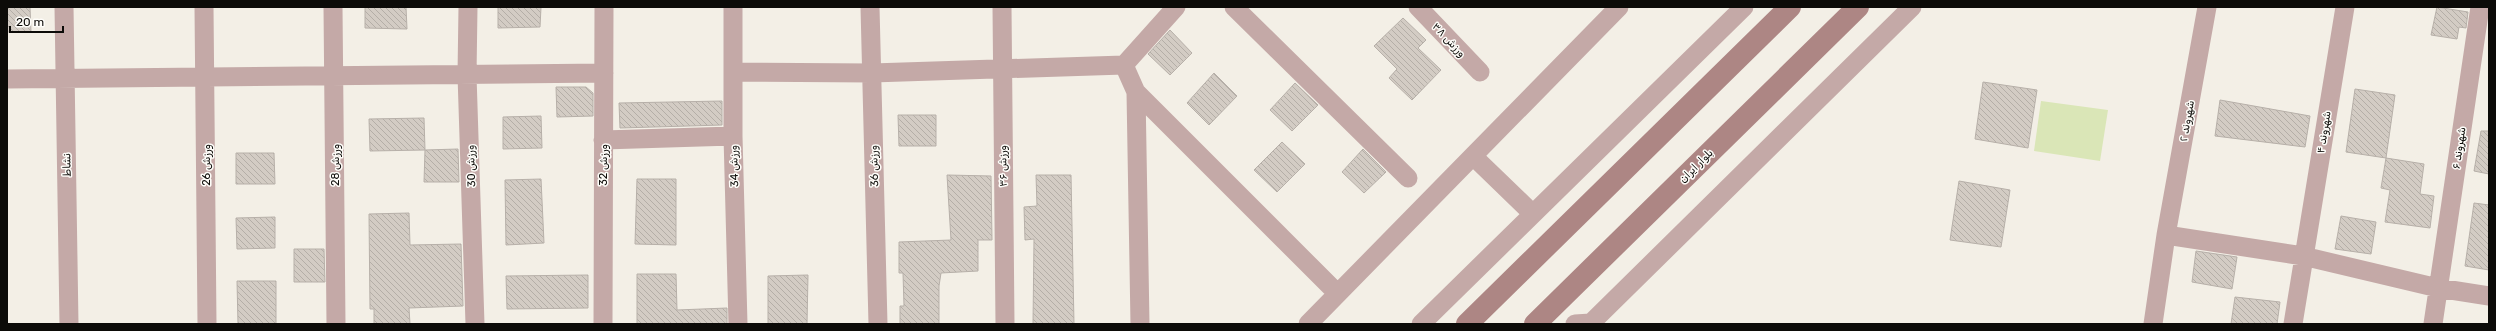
<svg xmlns="http://www.w3.org/2000/svg" width="2496" height="331" viewBox="0 0 2496 331" font-family="Rubik,'Noto Naskh Arabic',sans-serif">
<style>
.green{fill:#dae6b7}
.building{fill:url(#building-back-hatch);stroke:#b7b0a9}
.lines{fill:none;stroke-linecap:round;stroke-linejoin:round}
.street{stroke:#c4a9a7;stroke-width:19}
.secondary{stroke:#ad8684;stroke-width:22}
.labels{text-anchor:middle;dominant-baseline:central;stroke-width:3;stroke-linejoin:round;paint-order:stroke}
.street-label{font-size:11px;fill:#0c0b08;stroke:#fefdf9}
</style>
<defs>
<pattern id="building-back-hatch" width="6" height="6" patternUnits="userSpaceOnUse"><rect width="6" height="6" fill="#d3ccc4"/><path d="M-1 5l2 2M0 0l6 6M5-1l2 2" fill="none" stroke="#b4aea7"/></pattern>
</defs>
<rect width="100%" height="100%" fill="#f3efe6"/>
<path class="green" d="M 2041,101 L 2108,110 L 2100,161 L 2034,151 Z"/>
<path class="building" d="M 7,7 L 30,7 L 31,32 L 7,32 Z
M 365,7 L 406,7 L 407,29 L 365,28 Z
M 498,7 L 541,7 L 540,27 L 498,28 Z
M 2437,7 L 2468,12 L 2466,28 L 2459,27 L 2457,39 L 2431,35 Z
M 1403,18 L 1426,40 L 1418,48 L 1441,70 L 1412,100 L 1389,78 L 1397,69 L 1374,46 Z
M 1170,30 L 1192,53 L 1170,75 L 1148,54 Z
M 1214,73 L 1237,96 L 1209,125 L 1187,103 Z
M 1983,82 L 2037,90 L 2028,148 L 1975,139 Z
M 1295,83 L 1318,105 L 1292,131 L 1270,110 Z
M 556,87 L 586,87 L 593,93 L 593,116 L 557,117 Z
M 2355,89 L 2395,95 L 2386,158 L 2346,152 Z
M 2220,100 L 2310,116 L 2305,147 L 2215,136 Z
M 722,101 L 722,125 L 620,128 L 619,103 Z
M 898,115 L 936,115 L 936,146 L 899,146 Z
M 541,116 L 542,148 L 503,149 L 503,117 Z
M 424,118 L 425,150 L 370,151 L 369,119 Z
M 2481,131 L 2489,131 L 2489,174 L 2474,171 Z
M 1282,142 L 1305,164 L 1277,192 L 1254,170 Z
M 458,149 L 459,182 L 424,182 L 425,150 Z
M 1363,149 L 1386,172 L 1364,193 L 1342,172 Z
M 236,153 L 274,153 L 275,184 L 236,184 Z
M 2386,158 L 2424,164 L 2420,194 L 2434,196 L 2430,228 L 2385,222 L 2390,190 L 2381,188 Z
M 947,175 L 991,176 L 992,240 L 978,240 L 978,271 L 941,273 L 939,286 L 939,324 L 900,324 L 900,306 L 904,306 L 903,273 L 899,273 L 899,242 L 951,240 Z
M 1036,175 L 1071,175 L 1074,324 L 1033,324 L 1034,239 L 1025,240 L 1024,207 L 1037,206 Z
M 541,179 L 544,243 L 506,245 L 505,180 Z
M 637,179 L 676,179 L 676,245 L 635,244 Z
M 1959,181 L 2010,190 L 2001,247 L 1950,240 Z
M 2474,203 L 2489,205 L 2489,270 L 2465,266 Z
M 409,213 L 410,245 L 461,244 L 463,306 L 409,308 L 410,324 L 374,324 L 374,309 L 370,309 L 369,214 Z
M 2341,216 L 2376,222 L 2371,254 L 2335,249 Z
M 275,217 L 275,248 L 237,249 L 236,218 Z
M 294,249 L 324,249 L 325,282 L 294,282 Z
M 2196,251 L 2237,257 L 2232,289 L 2192,282 Z
M 637,274 L 676,274 L 677,310 L 727,308 L 727,324 L 637,324 Z
M 588,275 L 588,308 L 507,309 L 506,276 Z
M 808,275 L 807,324 L 768,324 L 768,276 Z
M 237,281 L 276,281 L 276,324 L 238,324 Z
M 2235,297 L 2280,302 L 2277,324 L 2231,324 Z"/>
<g class="lines">
<path class="street" d="M 64,7 L 69,324
M 204,7 L 207,324
M 333,7 L 336,324
M 468,7 L 467,75 L 475,324
M 733,7 L 733,136 L 738,324
M 870,7 L 878,324
M 1002,7 L 1005,324
M 1234,7 L 1408,178
M 1418,7 L 1480,72
M 1124,65 L 1136,92 L 1337,293
M 733,72 L 872,73 L 1124,65 L 1176,7
M 7,79 L 604,73
M 1136,92 L 1140,324
M 603,140 L 733,136
M 1474,157 L 1533,214
M 2166,235 L 2303,256 L 2438,288 L 2489,296
M 603,324 L 604,7
M 1308,324 L 1619,7
M 1421,324 L 1744,7
M 1575,324 L 1591,323 L 1912,7
M 2153,324 L 2166,235 L 2207,7
M 2293,324 L 2345,7
M 2433,324 L 2480,7"/>
<path class="secondary" d="M 1467,324 L 1790,7
M 1535,324 L 1858,7"/>
</g>
<g class="labels">
<g class="street-label">
<text transform="translate(1449 40) rotate(47)">ورزش ۳۸</text>
<text transform="translate(2187 121) rotate(-80)">شهروند ۲</text>
<text transform="translate(2324 132) rotate(-81)">شهروند ۴</text>
<text transform="translate(2459 148) rotate(-82)">شهروند ۶</text>
<text transform="translate(67 165) rotate(-91)">نشاط</text>
<text transform="translate(206 165) rotate(-90)">ورزش 26</text>
<text transform="translate(335 165) rotate(-90)">ورزش 28</text>
<text transform="translate(603 165) rotate(-90)">ورزش 32</text>
<text transform="translate(471 166) rotate(-92)">ورزش 30</text>
<text transform="translate(734 166) rotate(-92)">ورزش 34</text>
<text transform="translate(874 166) rotate(-92)">ورزش 36</text>
<text transform="translate(1003 166) rotate(-91)">ورزش ۳۶</text>
<text transform="translate(1696 166) rotate(-45)">بلوار ایران</text>
</g>
</g>
<rect width="2496" height="331" fill="none" stroke="#0c0b08" stroke-width="16"/>
<path d="M10 26v6h53v-6" fill="none" stroke="#0c0b08" stroke-width="2"/>
<text x="16" y="26" font-size="12" fill="#0c0b08" stroke="#fefdf9" stroke-width="3" paint-order="stroke">20 m</text>
</svg>
